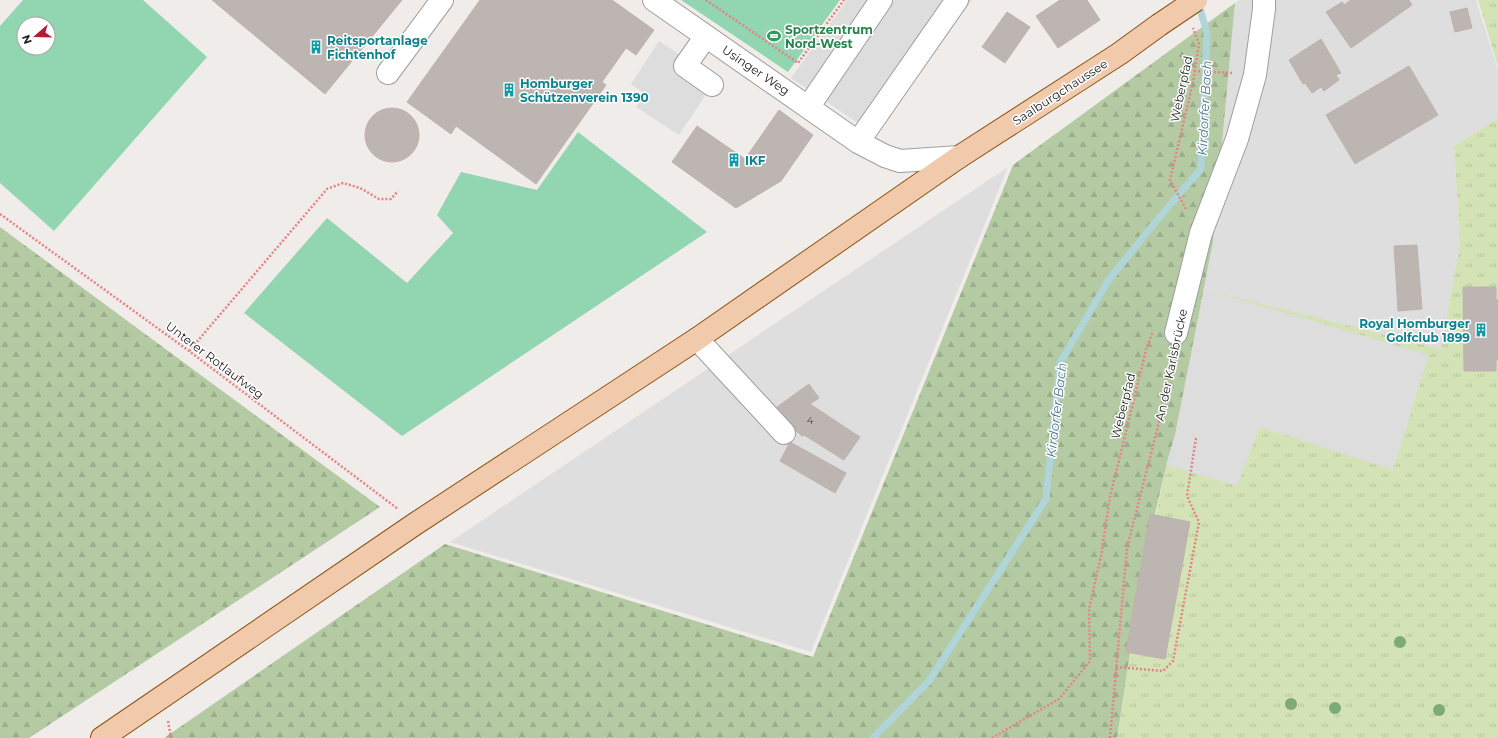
<svg xmlns="http://www.w3.org/2000/svg" width="1498" height="738" viewBox="0 0 1498 738" font-family="Montserrat,sans-serif">
<style>
.residential{fill:#dfdede}
.grass{fill:url(#grass-tufts)}
.forest{fill:url(#forest-firs)}
.pitch{fill:#91d5b1;fill-rule:evenodd}
.parking{fill:#ddd}
.lines{fill:none;stroke-linecap:round;stroke-linejoin:round}
.stream{stroke:#afd5d8;stroke-width:7}
.building{fill:#bdb5b2;stroke:#c0b2ad}
.minor-casing{stroke:#9e9e9e;stroke-width:24}
.major-casing{stroke:#8b5213;stroke-width:24}
.path{stroke:#e98085;stroke-width:2.5;stroke-dasharray:2 2;stroke-linecap:butt}
.minor{stroke:#fff;stroke-width:22}
.major{stroke:#f1caac;stroke-width:22}
.major-bridge-casing{stroke:#8b5213;stroke-width:24;stroke-linecap:butt}
.major-bridge{stroke:#f1caac;stroke-width:22}
.tree{fill:#7daa77}
.labels{text-anchor:middle;dominant-baseline:central;stroke-width:3;stroke-linejoin:round;paint-order:stroke}
.number-label{font-size:10px;fill:#484645}
.leisure-label{font-size:12px;font-weight:bold;fill:#27864d;stroke:#fff;text-anchor:start}
.culture-label{font-size:12px;font-weight:bold;fill:#0d838f;stroke:#fff;text-anchor:start}
.street-label{font-size:12px;fill:#212121;stroke:#fff}
.water-label{font-size:13px;font-style:italic;fill:#4d7890;stroke:#fff}
</style>
<defs>
<pattern id="grass-tufts" width="24" height="20" patternUnits="userSpaceOnUse"><rect width="24" height="20" fill="#d3e3b5"/><path d="M3 7l-1-3M5 7V3M7 7l1-3M15 17l-1-3M17 17v-4M19 17l1-3" fill="none" stroke="#b5c29b"/></pattern>
<pattern id="forest-firs" width="22" height="20" patternUnits="userSpaceOnUse"><rect width="22" height="20" fill="#b4caa3"/><path d="M5 1l3.5 6h-7zM16 11l3.5 6h-7z" fill="#9aad8c"/></pattern>
</defs>
<rect width="100%" height="100%" fill="#f0ece9"/>
<path class="residential" d="M 1240,0 L 1476,0 L 1498,70 L 1498,118 L 1454,146 L 1460,243 L 1441,350 L 1204,289 L 1213,242 L 1235,3 Z
M 1008,167 L 811,652 L 450,542 Z"/>
<path class="grass" d="M 1478,0 L 1498,0 L 1498,67 Z
M 1498,118 L 1498,738 L 1117,738 L 1142,579 L 1204,289 L 1441,349 L 1460,243 L 1454,146 Z"/>
<path class="forest" d="M 1235,3 L 1213,242 L 1175,435 C 1146,534 1133,637 1117,738 L 164,738 L 445,544 L 813,657 L 1013,165 Z
M 0,227 L 380,507 L 29,738 L 0,738 Z"/>
<path class="pitch" d="M 23,0 L 143,0 L 207,57 L 54,231 L 0,183 L 0,26 ZM 24,24 L 48,24 L 48,48 L 24,48 Z
M 681,0 L 840,0 L 788,72 Z
M 578,132 L 707,232 L 402,436 L 244,313 L 327,218 L 407,283 L 453,233 L 437,215 L 461,172 L 537,190 Z"/>
<path class="parking" d="M 847,0 L 972,0 L 876,135 L 791,78 Z
M 659,41 L 716,79 L 679,135 L 636,107 L 645,94 L 631,84 Z
M 1204,289 L 1429,355 L 1393,470 L 1260,427 L 1237,486 L 1166,465 L 1175,435 Z"/>
<g class="lines">
<path class="stream" d="M 873,738 L 929,681 L 1046,499 L 1060,363 L 1108,281 L 1152,226 L 1201,169 L 1207,33 L 1198,2"/>
</g>
<path class="building" d="M 212,0 L 402,0 L 325,94 Z
M 480,0 L 612,0 L 654,30 L 636,55 L 626,48 L 602,82 L 606,85 L 536,184 L 456,126 L 451,134 L 407,102 Z
M 1060,0 L 1087,0 L 1100,20 L 1058,48 L 1036,16 Z
M 1351,0 L 1409,0 L 1412,5 L 1351,48 L 1326,12 L 1342,2 L 1344,5 Z
M 1467,8 L 1472,28 L 1455,32 L 1450,12 Z
M 1007,12 L 1030,27 L 1005,63 L 982,47 Z
M 1321,39 L 1341,73 L 1336,75 L 1339,80 L 1324,91 L 1321,87 L 1312,93 L 1305,83 L 1303,84 L 1289,60 Z
M 1409,66 L 1438,115 L 1355,164 L 1326,115 Z
M365 135a27 27 0 1 1 54 0a27 27 0 1 1-54 0Z
M 779,110 L 813,135 L 781,181 L 736,208 L 672,162 L 697,126 L 745,159 Z
M 1417,245 L 1422,309 L 1398,311 L 1394,246 Z
M 1463,287 L 1496,287 L 1496,300 L 1498,300 L 1498,360 L 1496,360 L 1496,371 L 1464,371 Z
M 809,384 L 819,398 L 810,404 L 860,437 L 844,460 L 804,435 L 802,436 L 788,424 L 777,407 Z
M 790,442 L 846,473 L 835,493 L 780,461 Z
M 1150,514 L 1190,522 L 1165,659 L 1126,652 Z"/>
<g class="lines">
<g class="minor-casing">
<path id="minor" d="M 654,0 L 858,142 L 885,156 L 900,161 L 959,157
M 706,36 L 685,66 L 712,85
M 388,73 L 442,0
M 809,106 L 881,0
M 858,142 L 957,0
M 1176,333 L 1201,233 L 1237,139 L 1255,75 L 1264,9 L 1264,0
M 697,339 L 784,433"/>
</g>
<g class="major-casing">
<path id="major" d="M 102,738 L 415,524 L 697,339 L 959,157 L 1119,54 L 1159,25"/>
</g>
<path class="path" d="M 706,0 L 798,63 L 844,0
M 1194,71 L 1233,73
M 1186,209 L 1170,180 L 1193,82 L 1199,44 L 1193,28
M 0,214 L 189,351 L 398,509
M 189,351 L 327,189 L 343,183 L 360,188 L 379,199 L 391,199 L 398,191
M 1116,667 L 1163,671 L 1173,661 L 1199,522 L 1187,496 L 1196,438
M 168,721 L 171,738
M 992,738 L 1059,699 L 1090,661 L 1089,609 L 1101,556 L 1110,497 L 1146,350 L 1153,331
M 1110,738 L 1127,548 L 1157,430 L 1172,355"/>
<use href="#minor" class="minor"/>
<use href="#major" class="major"/>
<g class="major-bridge-casing">
<path id="major-bridge" d="M 1159,25 L 1196,0"/>
</g>
<use href="#major-bridge" class="major-bridge"/>
</g>
<g class="tree">
<circle cx="1400" cy="642" r="6"/>
<circle cx="1291" cy="704" r="6"/>
<circle cx="1335" cy="708" r="6"/>
<circle cx="1439" cy="710" r="6"/>
</g>
<defs>
<g id="stadium-bare" transform="scale(1.08)"><path d="M0-5a6.5 5 0 1 0 0 10a6.5 5 0 1 0 0-10ZM-3.5-1.8h7v3.6h-7Z" fill="#2e9e5b" stroke="#fff" stroke-width="2.5" paint-order="stroke"/></g>
<g id="building-bare" transform="scale(1.08)"><path d="M-4-6H4V6H1V3H-1V6H-4ZM-2.5-4.3h1.7v1.8h-1.7ZM.8-4.3h1.7v1.8H.8ZM-2.5-1h1.7V.8h-1.7ZM.8-1h1.7V.8H.8Z" fill="#0f9aa8" stroke="#fff" stroke-width="2.5" paint-order="stroke"/></g>
</defs>
<g fill-rule="evenodd">
<use href="#stadium-bare" x="774" y="36"/>
<use href="#building-bare" x="316" y="47"/>
<use href="#building-bare" x="509" y="90"/>
<use href="#building-bare" x="734" y="160"/>
<use href="#building-bare" x="1481" y="330"/>
</g>
<g class="labels">
<g class="number-label">
<text x="810" y="420">4</text>
</g>
<g class="leisure-label">
<text x="785" y="29">Sportzentrum<tspan x="785" dy="14">Nord-West</tspan></text>
</g>
<g class="culture-label">
<text x="327" y="40">Reitsportanlage<tspan x="327" dy="14">Fichtenhof</tspan></text>
<text x="520" y="83">Homburger<tspan x="520" dy="14">Schützenverein 1390</tspan></text>
<text x="745" y="160">IKF</text>
<text x="1470" y="323" text-anchor="end">Royal Homburger<tspan x="1470" dy="14">Golfclub 1899</tspan></text>
</g>
<g class="street-label">
<text transform="translate(756 70) rotate(34)">Usinger Weg</text>
<text transform="translate(1181 89) rotate(-78)">Weberpfad</text>
<text transform="translate(1060 92) rotate(-33)">Saalburgchaussee</text>
<text transform="translate(215 360) rotate(37)">Unterer Rotlaufweg</text>
<text transform="translate(1171 365) rotate(-78)">An der Karlsbrücke</text>
<text transform="translate(1123 406) rotate(-76)">Weberpfad</text>
</g>
<g class="water-label">
<text transform="translate(1204 108) rotate(-87)">Kirdorfer Bach</text>
<text transform="translate(1056 410) rotate(-83)">Kirdorfer Bach</text>
</g>
</g>
<g transform="translate(36 36) rotate(250)"><circle r="19" fill="#ffffff" stroke="#a6a6a6"/>
<path d="M0-3L7 15L0 10L-7 15Z" fill="#b91930"/>
<text y="-6" font-size="11" font-weight="bold" text-anchor="middle" fill="#212121">N</text>
</g>
</svg>
